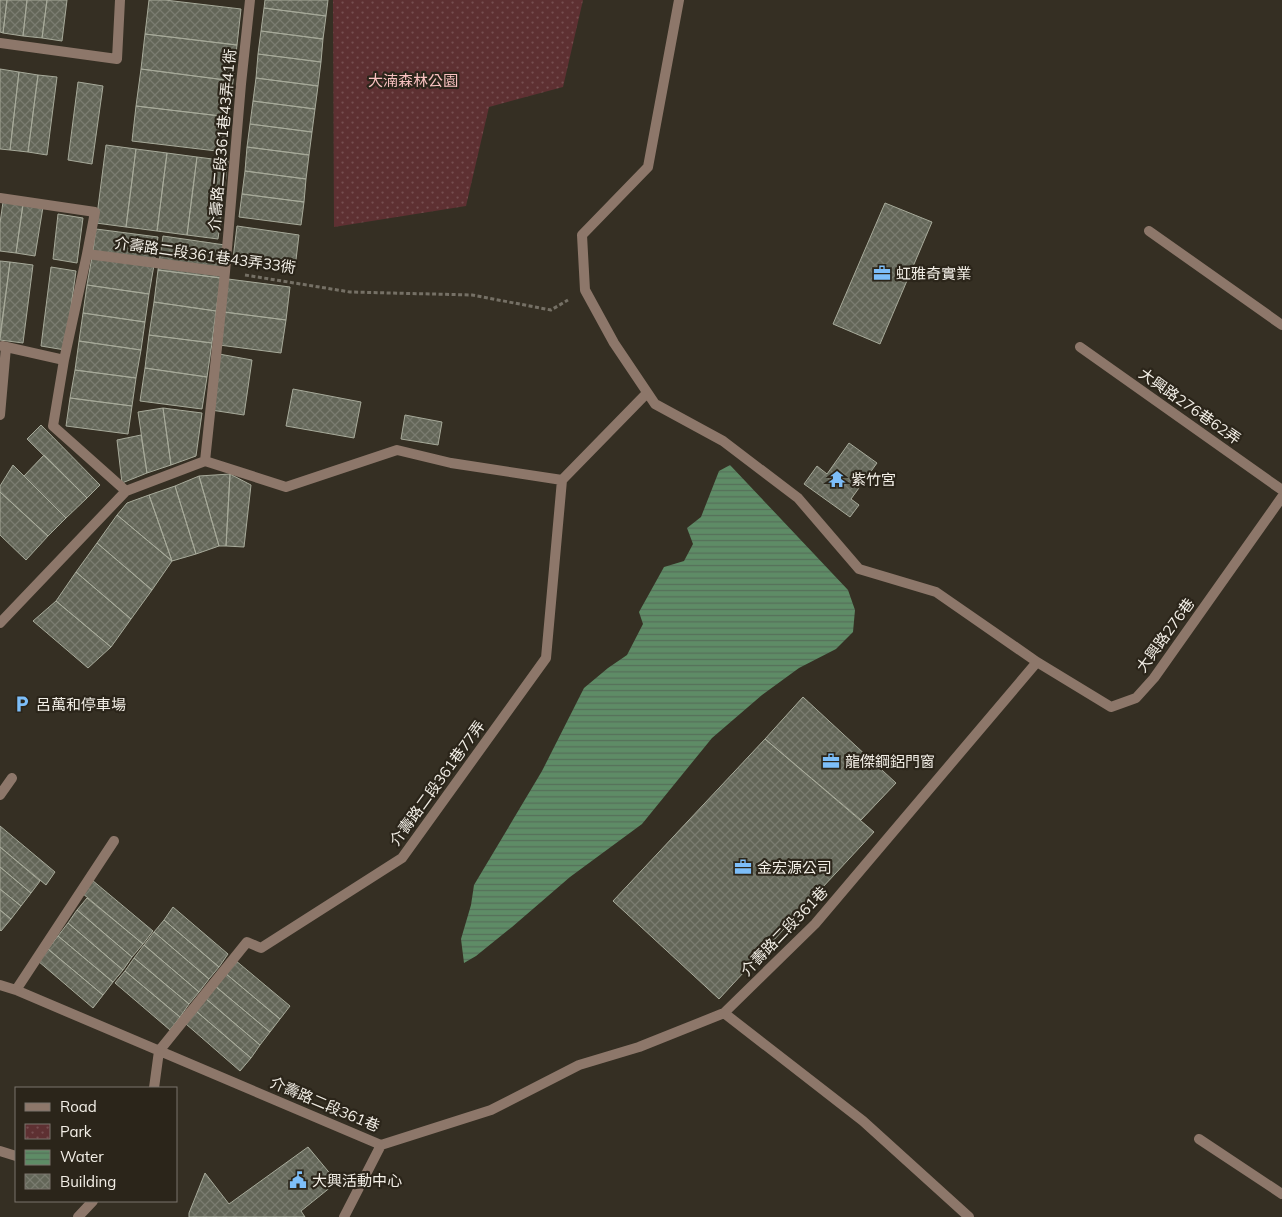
<svg xmlns="http://www.w3.org/2000/svg" width="1282" height="1217" viewBox="0 0 1282 1217" font-family="Mulish,'Noto Sans TC',sans-serif">
<style>
.park{fill:url(#park-dots)}
.water{fill:url(#water-rules)}
.building{fill:url(#building-cross-hatch);stroke:#a7aa9a}
.lines{fill:none;stroke-linecap:round;stroke-linejoin:round}
.path{stroke:#757065;stroke-width:3;stroke-dasharray:4 2.5;stroke-linecap:butt}
.lane{stroke:#8d776a;stroke-width:10}
.street{stroke:#8d776a;stroke-width:10}
.labels{text-anchor:middle;dominant-baseline:central;stroke-width:4.5;stroke-linejoin:round;paint-order:stroke}
.park-label{font-size:15px;fill:#f8c1c0;stroke:#2b251a}
.street-label{font-size:15px;fill:#f2eee6;stroke:#2b251a}
.poi-label{font-size:15px;fill:#f2eee6;stroke:#2b251a;text-anchor:start}
</style>
<defs>
<pattern id="park-dots" width="8" height="8" patternUnits="userSpaceOnUse" patternTransform="scale(1.25)"><rect width="8" height="8" fill="#5e3032"/><path d="M2 2h.1M6 6h.1" fill="none" stroke="#764e50" stroke-width="1.8" stroke-linecap="round"/></pattern>
<pattern id="water-rules" width="6" height="5" patternUnits="userSpaceOnUse" patternTransform="scale(1.25)"><rect width="6" height="5" fill="#5e8c66"/><path d="M0 2.5h6" fill="none" stroke="#567059"/></pattern>
<pattern id="building-cross-hatch" width="8" height="8" patternUnits="userSpaceOnUse" patternTransform="scale(1.25)"><rect width="8" height="8" fill="#636658"/><path d="M0 0l8 8M0 8l8-8" fill="none" stroke="#7a7c70"/></pattern>
</defs>
<rect width="100%" height="100%" fill="#352f23"/>
<path class="park" d="M 333,0 L 583,0 L 563,87 L 489,107 L 466,206 L 334,227 Z"/>
<path class="water" d="M 730,465 L 848,590 L 855,610 L 853,632 L 836,649 L 799,668 L 762,695 L 712,738 L 642,824 L 570,877 L 512,927 L 476,956 L 464,963 L 461,939 L 471,905 L 474,885 L 542,771 L 584,688 L 608,668 L 627,655 L 643,624 L 639,612 L 664,567 L 684,561 L 693,544 L 687,528 L 701,517 L 719,471 Z"/>
<path class="building" d="M 0,0 L 7,0 L 3,33 L 0,32 Z
M 7,0 L 27,0 L 23,36 L 3,33 Z
M 27,0 L 47,0 L 42,38 L 23,36 Z
M 47,0 L 67,0 L 62,41 L 42,38 Z
M 149,0 L 165,0 L 241,9 L 237,45 L 145,34 Z
M 265,0 L 328,0 L 326,16 L 264,8 Z
M 264,8 L 326,16 L 323,39 L 261,31 Z
M 261,31 L 323,39 L 321,62 L 258,54 Z
M 145,34 L 237,45 L 233,81 L 141,69 Z
M 258,54 L 321,62 L 318,86 L 256,78 Z
M 0,69 L 19,72 L 10,150 L 0,149 Z
M 141,69 L 233,81 L 229,117 L 136,106 Z
M 19,72 L 38,75 L 28,152 L 10,150 Z
M 38,75 L 57,77 L 47,155 L 28,152 Z
M 256,78 L 318,86 L 315,109 L 253,101 Z
M 78,82 L 103,86 L 92,164 L 68,160 Z
M 253,101 L 315,109 L 312,132 L 250,124 Z
M 136,106 L 229,117 L 225,152 L 132,141 Z
M 250,124 L 312,132 L 309,155 L 247,147 Z
M 106,145 L 136,149 L 126,227 L 96,223 Z
M 247,147 L 309,155 L 306,179 L 245,171 Z
M 136,149 L 167,153 L 157,231 L 126,227 Z
M 167,153 L 197,157 L 187,235 L 157,231 Z
M 197,157 L 228,161 L 218,239 L 187,235 Z
M 245,171 L 306,179 L 304,202 L 242,194 Z
M 242,194 L 304,202 L 301,225 L 239,217 Z
M 3,202 L 23,204 L 16,253 L 0,251 L 0,223 Z
M 885,203 L 932,222 L 880,344 L 833,324 Z
M 23,204 L 43,207 L 35,256 L 16,253 Z
M 58,214 L 83,218 L 77,263 L 53,259 Z
M 237,226 L 299,235 L 295,268 L 233,259 Z
M 96,229 L 158,237 L 154,265 L 92,257 Z
M 163,236 L 225,245 L 221,278 L 158,270 Z
M 92,257 L 154,265 L 149,294 L 87,285 Z
M 0,261 L 10,262 L 0,336 Z
M 10,262 L 33,265 L 23,343 L 0,340 Z
M 51,267 L 76,271 L 65,350 L 41,346 Z
M 158,270 L 221,278 L 216,311 L 154,302 Z
M 228,279 L 290,287 L 286,320 L 224,312 Z
M 87,285 L 149,294 L 145,322 L 83,313 Z
M 154,302 L 216,311 L 212,343 L 149,335 Z
M 224,312 L 286,320 L 281,353 L 219,345 Z
M 83,313 L 145,322 L 141,350 L 79,341 Z
M 149,335 L 212,343 L 207,377 L 145,368 Z
M 79,341 L 141,350 L 136,378 L 75,370 Z
M 219,354 L 252,360 L 244,415 L 211,410 Z
M 145,368 L 207,377 L 202,409 L 140,401 Z
M 75,370 L 136,378 L 132,406 L 70,398 Z
M 293,389 L 361,402 L 354,438 L 286,426 Z
M 70,398 L 132,406 L 128,434 L 66,426 Z
M 163,408 L 202,413 L 196,456 L 171,465 Z
M 163,408 L 171,465 L 147,473 L 138,412 Z
M 405,415 L 442,422 L 438,445 L 401,439 Z
M 41,425 L 100,485 L 87,498 L 27,439 Z
M 141,435 L 147,473 L 122,483 L 117,440 Z
M 849,443 L 877,463 L 851,499 L 859,505 L 850,517 L 804,484 L 817,466 L 827,474 Z
M 44,455 L 87,498 L 66,518 L 24,476 Z
M 13,465 L 66,518 L 48,536 L 0,492 L 0,486 Z
M 230,474 L 226,546 L 219,546 L 199,476 Z
M 230,474 L 251,485 L 244,547 L 226,546 Z
M 199,476 L 219,546 L 196,554 L 175,486 Z
M 175,486 L 196,554 L 172,561 L 149,495 Z
M 0,492 L 48,536 L 26,560 L 0,535 Z
M 149,495 L 172,561 L 117,515 L 127,503 Z
M 117,515 L 172,561 L 152,590 L 97,543 Z
M 97,543 L 152,590 L 131,619 L 76,572 Z
M 76,572 L 131,619 L 111,647 L 56,601 Z
M 56,601 L 111,647 L 88,668 L 33,621 Z
M 803,697 L 896,783 L 861,820 L 765,739 Z
M 765,739 L 874,832 L 719,999 L 613,901 Z
M 0,826 L 55,872 L 46,885 L 0,847 Z
M 0,847 L 40,881 L 31,893 L 0,867 Z
M 0,867 L 31,893 L 21,906 L 0,889 Z
M 92,880 L 153,931 L 143,944 L 82,893 Z
M 0,889 L 21,906 L 11,919 L 0,910 Z
M 87,898 L 143,944 L 132,957 L 77,910 Z
M 173,907 L 228,954 L 219,967 L 164,920 Z
M 0,910 L 11,919 L 1,931 L 0,930 Z
M 77,910 L 132,957 L 123,970 L 68,923 Z
M 164,920 L 219,967 L 209,979 L 154,932 Z
M 68,923 L 123,970 L 113,982 L 58,936 Z
M 154,932 L 209,979 L 199,992 L 144,945 Z
M 58,936 L 113,982 L 103,995 L 48,949 Z
M 144,945 L 199,992 L 189,1004 L 134,958 Z
M 48,949 L 103,995 L 93,1008 L 38,961 Z
M 134,958 L 189,1004 L 180,1017 L 125,971 Z
M 235,960 L 290,1006 L 280,1019 L 225,973 Z
M 125,971 L 180,1017 L 170,1030 L 115,983 Z
M 225,973 L 280,1019 L 270,1032 L 215,986 Z
M 215,986 L 270,1032 L 260,1045 L 205,998 Z
M 205,998 L 260,1045 L 251,1058 L 196,1011 Z
M 196,1011 L 251,1058 L 240,1071 L 186,1024 Z
M 308,1147 L 337,1182 L 301,1211 L 305,1217 L 189,1217 L 189,1213 L 205,1173 L 229,1204 Z"/>
<g class="lines">
<path class="path" d="M 245,275 L 350,292 L 472,295 L 551,310 L 568,300"/>
<path class="lane" d="M 679,0 L 648,167 L 582,235 L 585,290 L 614,343 L 655,404 L 723,441 L 798,498 L 859,569 L 936,592 L 1037,662 L 1111,707 L 1136,698 L 1154,678 L 1282,497
M 0,43 L 117,59 L 120,0
M 0,198 L 95,212 L 87,254
M 2,346 L 64,360
M 0,415 L 6,347
M 205,461 L 225,272 L 241,84 L 250,0
M 562,480 L 647,393
M 126,491 L 53,426 L 64,360 L 87,254 L 225,272
M 0,623 L 126,491 L 205,461 L 286,487 L 397,450 L 451,463 L 562,480
M 0,795 L 12,778
M 0,985 L 16,990 L 381,1145 L 491,1110 L 579,1065 L 639,1047 L 724,1013 L 815,924 L 1037,662
M 16,990 L 114,841
M 724,1013 L 863,1121 L 969,1217
M 154,1088 L 159,1051 L 247,942 L 261,948 L 402,858 L 546,658 L 562,480
M 1199,1139 L 1282,1194
M 0,1151 L 16,1156
M 78,1217 L 93,1201
M 344,1217 L 381,1145"/>
<path class="street" d="M 1149,231 L 1282,325
M 1080,347 L 1282,490"/>
</g>
<defs>
<g id="office-bare" transform="scale(1.35)"><path d="M-6-3h4V-5.5h4V-3h4V5H-6ZM-1-4.5V-3h2v-1.5ZM-6 0V1H6V0Z" fill="#7dbef9" stroke="#2b251a" stroke-width="2.5" paint-order="stroke"/></g>
<g id="temple-bare" transform="scale(1.35)"><path d="M0-6L5-2H3V0L6.5 2.5H4V6H1.5V3h-3V6H-4V2.5H-6.5L-3 0V-2H-5Z" fill="#7dbef9" stroke="#2b251a" stroke-width="2.5" paint-order="stroke"/></g>
<g id="parking-bare" transform="scale(1.35)"><path d="M-3.5-5.5H1a3.5 3.5 0 0 1 0 7H-1V5.5H-3.5ZM-1-3.4V-.6H.8a1.4 1.4 0 0 0 0-2.8Z" fill="#7dbef9" stroke="#2b251a" stroke-width="2.5" paint-order="stroke"/></g>
<g id="civic-bare" transform="scale(1.35)"><path d="M-.6-6.5H3V-4.5H.6V-3L4-1V1h2V6H-6V1h2V-1L-.6-3ZM-1.2 2.5V6h2.4V2.5Z" fill="#7dbef9" stroke="#2b251a" stroke-width="2.5" paint-order="stroke"/></g>
</defs>
<g fill-rule="evenodd">
<use href="#office-bare" x="882" y="273"/>
<use href="#temple-bare" x="837" y="479"/>
<use href="#parking-bare" x="22" y="704"/>
<use href="#office-bare" x="831" y="761"/>
<use href="#office-bare" x="743" y="867"/>
<use href="#civic-bare" x="298" y="1180"/>
</g>
<g class="labels">
<g class="park-label">
<text x="413" y="80">大湳森林公園</text>
</g>
<g class="street-label">
<text transform="translate(222 140) rotate(-85)">介壽路二段361巷43弄41衖</text>
<text transform="translate(205 255) rotate(8)">介壽路二段361巷43弄33衖</text>
<text transform="translate(1190 406) rotate(35)">大興路276巷62弄</text>
<text transform="translate(1165 635) rotate(-54)">大興路276巷</text>
<text transform="translate(437 783) rotate(-54)">介壽路二段361巷77弄</text>
<text transform="translate(784 931) rotate(-46)">介壽路二段361巷</text>
<text transform="translate(325 1104) rotate(23)">介壽路二段361巷</text>
</g>
<g class="poi-label">
<text x="896" y="273">虹雅奇實業</text>
<text x="851" y="479">紫竹宮</text>
<text x="36" y="704">呂萬和停車場</text>
<text x="845" y="761">龍傑鋼鋁門窗</text>
<text x="757" y="867">金宏源公司</text>
<text x="312" y="1180">大興活動中心</text>
</g>
</g>
<rect x="15" y="1087" width="162" height="115" fill="#2b251a" stroke="#7b756c"/>
<rect x="25" y="1103" width="25" height="8" fill="#8d776a" stroke="#7b756c"/>
<text x="60" y="1112" font-size="15" fill="#f2eee6">Road</text>
<rect x="25" y="1124" width="25" height="15" fill="url(#park-dots)" stroke="#7b756c"/>
<text x="60" y="1137" font-size="15" fill="#f2eee6">Park</text>
<rect x="25" y="1150" width="25" height="15" fill="url(#water-rules)" stroke="#7b756c"/>
<text x="60" y="1162" font-size="15" fill="#f2eee6">Water</text>
<rect x="25" y="1174" width="25" height="15" fill="url(#building-cross-hatch)" stroke="#7b756c"/>
<text x="60" y="1187" font-size="15" fill="#f2eee6">Building</text>
</svg>
